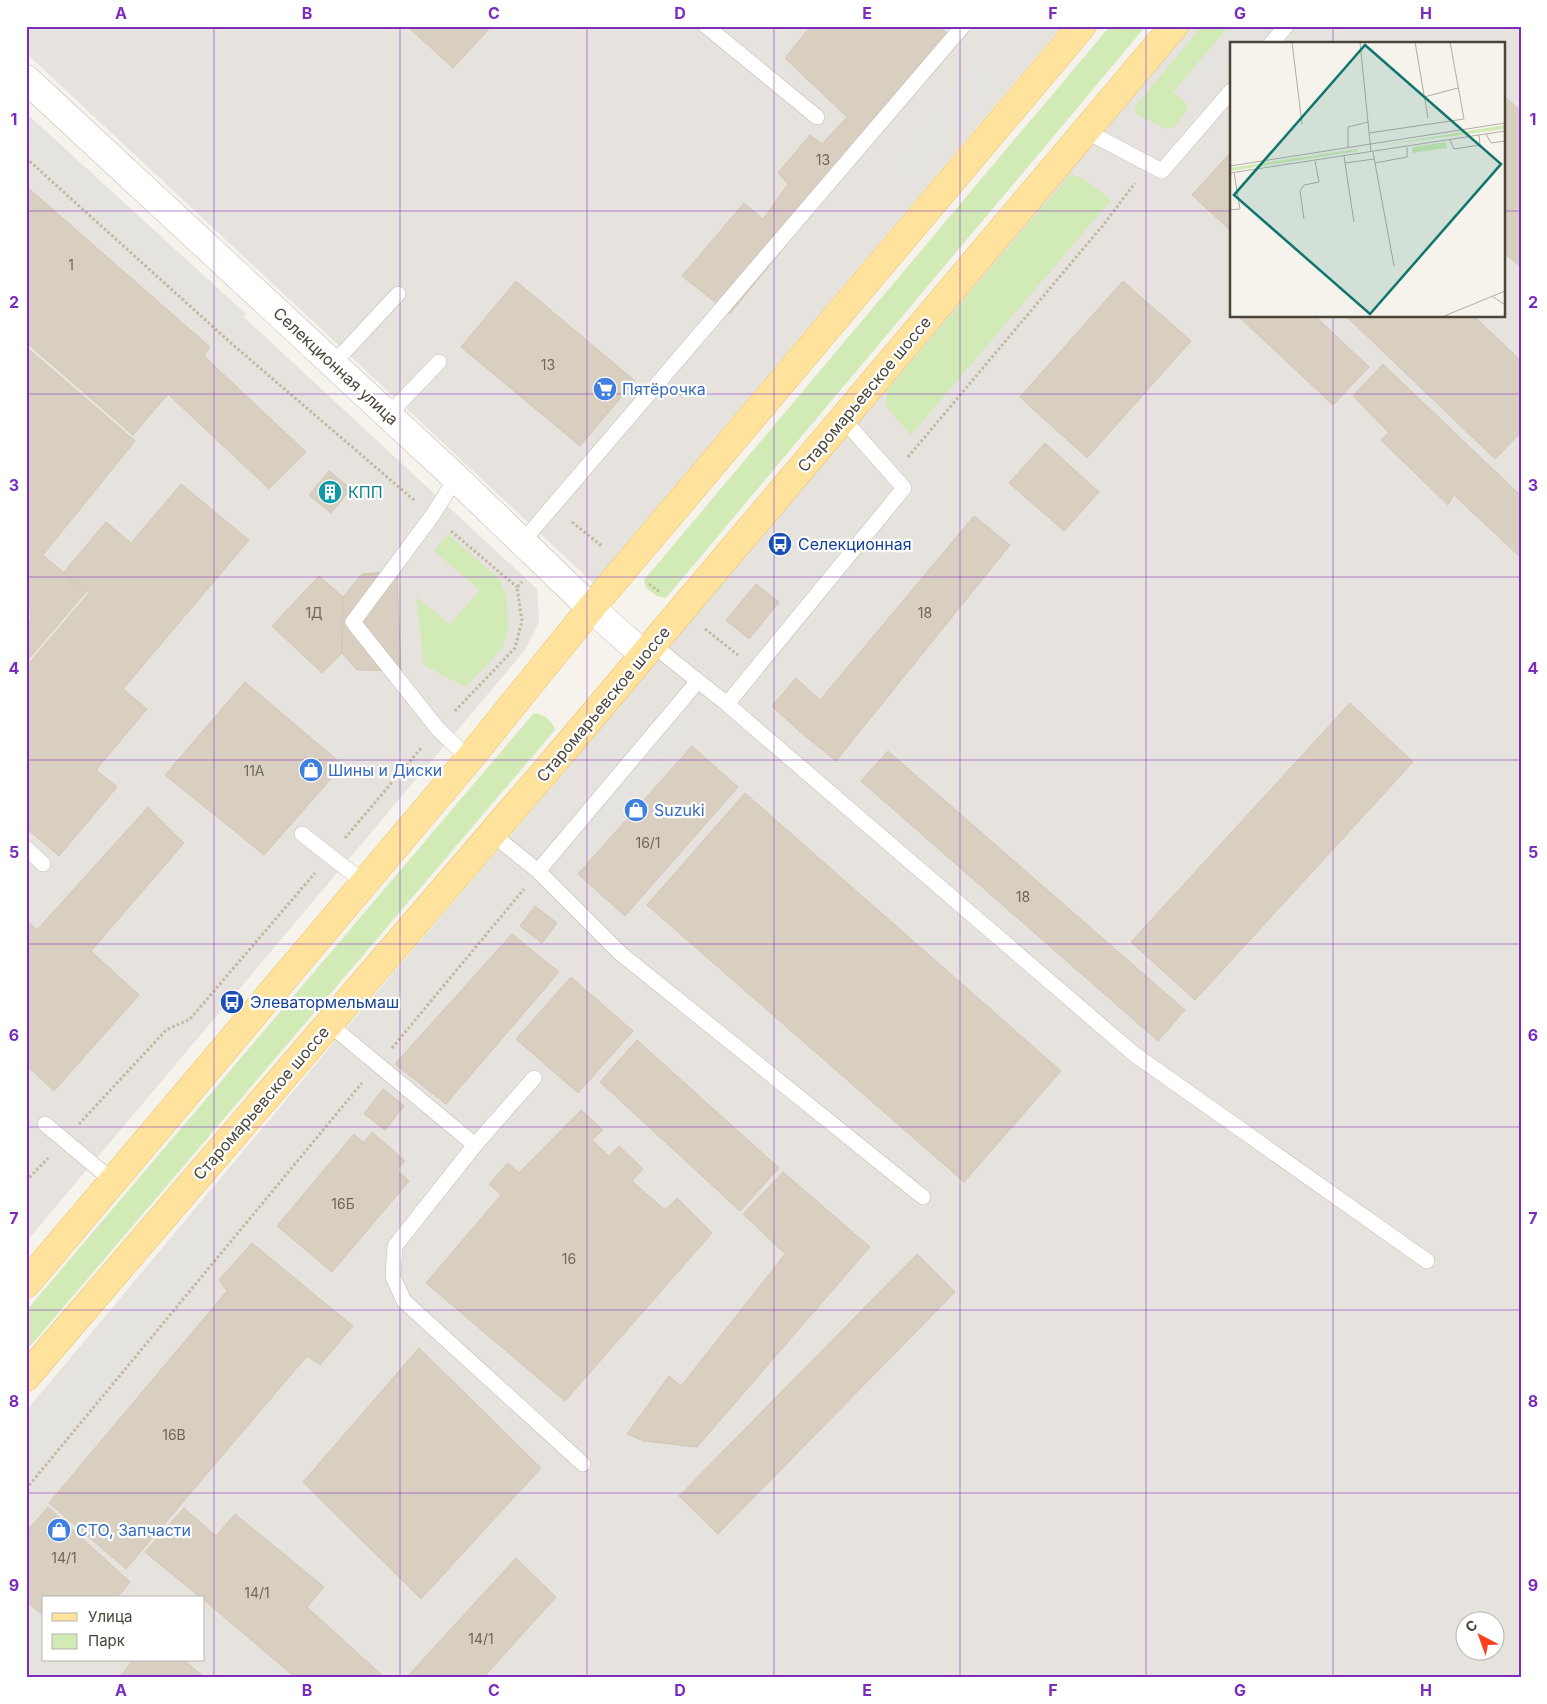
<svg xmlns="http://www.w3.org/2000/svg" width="1547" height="1704" viewBox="0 0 1547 1704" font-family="Inter,sans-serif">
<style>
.industrial{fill:#e6e2dd;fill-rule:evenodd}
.green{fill:#d2eab5}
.parking{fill:#e5e3e0}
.building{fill:#d8cfc1;stroke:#d3c7b4}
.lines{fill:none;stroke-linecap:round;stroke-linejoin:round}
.service-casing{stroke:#c2bbae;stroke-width:16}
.minor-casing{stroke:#c2bbae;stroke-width:29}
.primary-casing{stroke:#e6c16a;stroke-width:29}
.path{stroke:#c4b79f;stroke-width:3;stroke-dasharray:2.5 2.5;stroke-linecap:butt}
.service{stroke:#fff;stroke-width:15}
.minor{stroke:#fff;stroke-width:28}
.primary{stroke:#ffe39c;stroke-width:28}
.grid{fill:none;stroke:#7b2cbf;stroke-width:1;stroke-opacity:0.55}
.labels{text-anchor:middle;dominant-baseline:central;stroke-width:4.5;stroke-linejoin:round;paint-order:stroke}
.number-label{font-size:14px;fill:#6e675b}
.street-label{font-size:16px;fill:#4b4439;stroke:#fff}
.shop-label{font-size:16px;fill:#366cbe;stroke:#fff;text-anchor:start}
.culture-label{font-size:16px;fill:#0d838f;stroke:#fff;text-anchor:start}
.transit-label{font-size:16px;fill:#164399;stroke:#fff;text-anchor:start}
.inset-road{fill:none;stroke:#b2ada4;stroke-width:1}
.view{fill:#0f766e;fill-opacity:0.15;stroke:#0f766e;stroke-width:2.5}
.inset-edge{fill:none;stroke:#4b4439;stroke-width:2.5}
.neatline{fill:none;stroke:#7b2cbf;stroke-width:2}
.grid-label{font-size:16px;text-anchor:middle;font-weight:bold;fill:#7b2cbf}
</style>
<rect width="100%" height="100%" fill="#f6f3ec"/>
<path class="industrial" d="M 26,26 L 1062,26 L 593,583 L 26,53 Z
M 1190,26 L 1521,26 L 1521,1678 L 26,1678 L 26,1411 L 336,1040 L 576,758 L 862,413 ZM 1231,44 L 1503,44 L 1503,316 L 1231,316 ZM 44,1598 L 204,1598 L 204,1660 L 44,1660 ZM 1464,1622 L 1494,1622 L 1494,1652 L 1464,1652 Z
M 26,115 L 537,589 L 539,623 L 525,650 L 26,1242 Z"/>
<path class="green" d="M 1110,26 L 1146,26 L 666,598 L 657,596 L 646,588 L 644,580 Z
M 1202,26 L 1229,26 L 1173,92 L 1187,104 L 1187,111 L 1174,127 L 1167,129 L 1137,115 L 1134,108 Z
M 1070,175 L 1083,178 L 1111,200 L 911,435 L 887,408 L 886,391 Z
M 448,534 L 499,579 L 507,597 L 508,630 L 503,648 L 465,687 L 424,665 L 416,597 L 450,624 L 480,590 L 434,551 Z
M 534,713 C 545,715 551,719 555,730 L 26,1351 L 26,1311 Z"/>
<path class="parking" d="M 1232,26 L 1251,26 L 1236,44 L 1231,44 L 1231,50 L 1187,102 L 1176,92 Z
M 976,60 L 1003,82 L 912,189 L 885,166 Z
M 26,113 L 246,314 L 229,333 L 26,148 Z
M 665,708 L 690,728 L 579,859 L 555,839 Z
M 203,1210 L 236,1236 L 26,1487 L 26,1424 Z"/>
<path class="building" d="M 407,26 L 488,26 L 490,28 L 453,68 Z
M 811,26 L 938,26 L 956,40 L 789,241 L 730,314 L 682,276 L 744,203 L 763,219 L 788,184 L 778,173 L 810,135 L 822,144 L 847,117 L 785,58 Z
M 1503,95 L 1521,111 L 1521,267 L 1503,252 Z
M 1231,152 L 1231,231 L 1192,195 Z
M 26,186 L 210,347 L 204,356 L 306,452 L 269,489 L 168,394 L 133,435 L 26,342 Z
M 516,281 L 635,381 L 580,446 L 461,347 Z
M 1123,281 L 1191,341 L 1087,458 L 1020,397 Z
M 1238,316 L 1315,316 L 1369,367 L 1333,405 Z
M 1346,316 L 1474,316 L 1521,361 L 1521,432 L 1495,459 Z
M 26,347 L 135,441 L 43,555 L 86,592 L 26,662 L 26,623 L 32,616 L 26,611 Z
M 1383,364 L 1521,496 L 1521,558 L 1454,495 L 1448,505 L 1381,440 L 1389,433 L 1353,396 Z
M 1045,443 L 1099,492 L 1064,531 L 1009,483 Z
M 329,471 L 351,489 L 331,513 L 309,495 Z
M 181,484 L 249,540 L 123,689 L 147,709 L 96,770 L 117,787 L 59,856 L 26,828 L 26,667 L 89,593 L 64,572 L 106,522 L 131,543 Z
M 974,516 L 1010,545 L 836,761 L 799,731 L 772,706 L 796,678 L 820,700 Z
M 397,571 L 401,671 L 357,670 L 342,653 L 343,597 L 362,574 Z
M 319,576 L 343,597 L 342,653 L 322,673 L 272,626 Z
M 756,584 L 779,602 L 749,639 L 726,620 Z
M 245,682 L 343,765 L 264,855 L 165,775 Z
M 1350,703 L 1413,762 L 1195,1000 L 1131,942 Z
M 692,746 L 738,787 L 625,916 L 578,874 Z
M 888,751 L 1185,1010 L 1158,1041 L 861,781 Z
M 745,793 L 1061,1071 L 964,1182 L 647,905 Z
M 148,807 L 184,843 L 91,951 L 139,995 L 54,1091 L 26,1065 L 26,920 L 37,930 Z
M 535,906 L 557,923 L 542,943 L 520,926 Z
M 512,934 L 559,972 L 446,1104 L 395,1064 Z
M 571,977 L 633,1031 L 578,1093 L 516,1039 Z
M 637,1040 L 779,1168 L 740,1211 L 600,1082 Z
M 383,1089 L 404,1106 L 385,1130 L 364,1114 Z
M 581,1110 L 603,1130 L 592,1140 L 609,1156 L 619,1146 L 643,1169 L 632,1181 L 665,1210 L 677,1198 L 712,1233 L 565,1401 L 426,1283 L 501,1195 L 489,1184 L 508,1163 L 519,1173 Z
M 372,1132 L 405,1161 L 397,1170 L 409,1181 L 332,1272 L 277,1226 L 354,1134 L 364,1143 Z
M 783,1172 L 870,1247 L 697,1447 L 644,1441 L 627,1434 L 669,1376 L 681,1386 L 785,1254 L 743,1214 Z
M 252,1243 L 353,1326 L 320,1365 L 307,1356 L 126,1569 L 49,1503 L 227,1291 L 219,1280 Z
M 917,1254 L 955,1292 L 718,1534 L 679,1496 Z
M 419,1348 L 541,1468 L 421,1599 L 303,1482 Z
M 48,1507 L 130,1582 L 117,1598 L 44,1598 L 44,1616 L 26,1601 L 26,1532 Z
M 184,1508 L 216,1536 L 235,1514 L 324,1587 L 307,1607 L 385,1678 L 296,1678 L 204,1600 L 204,1598 L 201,1598 L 145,1552 Z
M 516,1558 L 556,1597 L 483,1678 L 406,1678 Z
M 133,1660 L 184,1660 L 205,1678 L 119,1678 Z"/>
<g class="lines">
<g class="service-casing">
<path id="service" d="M 706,26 L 817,117
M 1271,44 L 1286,26
M 1086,131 L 1162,171 L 1231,91
M 333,364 L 398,294
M 388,415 L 439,362
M 456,478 L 432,516 L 353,622 L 438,729 L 469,759
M 523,541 L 963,26
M 653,645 L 727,704 L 904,488 L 843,419
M 727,704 L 1134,1054 L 1427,1261
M 302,834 L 365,883
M 492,834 L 538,871 L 698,681
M 26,848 L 43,864
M 538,871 L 620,953 L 923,1197
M 329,1024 L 475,1145 L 395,1246 L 393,1277 L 404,1301 L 583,1464
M 45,1124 L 113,1181
M 475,1145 L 534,1078"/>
</g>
<g class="minor-casing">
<path id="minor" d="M 26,79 L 456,478 L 591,608 L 644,655"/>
</g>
<g class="primary-casing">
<path id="primary" d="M 26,1284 L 469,759 L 591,608 L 1082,26
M 26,1377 L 562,752 L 1174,26"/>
</g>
<path class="path" d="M 26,158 L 232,344 L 414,500
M 908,457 L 1104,224 L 1135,183
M 572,522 L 603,547
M 451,531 L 517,587
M 649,584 L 660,592
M 705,629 L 738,655
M 455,711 L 515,648 L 522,621 L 517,587 L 522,582
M 345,838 L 422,747
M 392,1048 L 524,889
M 79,1124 L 166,1030 L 190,1019 L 315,873
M 26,1181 L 48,1158
M 26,1489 L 362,1083"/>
<use href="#service" class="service"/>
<use href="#minor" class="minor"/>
<use href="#primary" class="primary"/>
</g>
<path class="grid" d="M 214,26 L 214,1678M 400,26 L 400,1678M 587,26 L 587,1678M 774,26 L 774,1678M 960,26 L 960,1678M 1146,26 L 1146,1678M 1333,26 L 1333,44M 26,211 L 1231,211M 1503,211 L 1521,211M 1333,316 L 1333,1678M 26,394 L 1521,394M 26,577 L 1521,577M 26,760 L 1521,760M 26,944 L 1521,944M 26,1127 L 1521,1127M 26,1310 L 1521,1310M 26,1493 L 1521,1493"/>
<defs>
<g id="supermarket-disc" transform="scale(1.25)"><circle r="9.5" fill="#3f7fe0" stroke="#fff"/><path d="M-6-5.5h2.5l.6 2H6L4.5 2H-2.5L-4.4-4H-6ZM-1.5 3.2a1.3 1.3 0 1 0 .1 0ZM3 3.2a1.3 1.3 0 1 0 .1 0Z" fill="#fff"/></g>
<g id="building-disc" transform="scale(1.25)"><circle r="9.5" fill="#0f9aa8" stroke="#fff"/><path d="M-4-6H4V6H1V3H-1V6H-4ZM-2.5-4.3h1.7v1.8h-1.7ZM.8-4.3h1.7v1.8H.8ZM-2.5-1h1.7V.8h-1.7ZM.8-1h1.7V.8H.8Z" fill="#fff"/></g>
<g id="bus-disc" transform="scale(1.25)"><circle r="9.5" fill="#1a4fb4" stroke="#fff"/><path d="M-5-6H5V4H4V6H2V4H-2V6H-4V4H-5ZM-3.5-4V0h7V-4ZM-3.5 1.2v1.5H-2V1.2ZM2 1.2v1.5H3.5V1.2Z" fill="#fff"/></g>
<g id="shop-disc" transform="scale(1.25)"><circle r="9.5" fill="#3f7fe0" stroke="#fff"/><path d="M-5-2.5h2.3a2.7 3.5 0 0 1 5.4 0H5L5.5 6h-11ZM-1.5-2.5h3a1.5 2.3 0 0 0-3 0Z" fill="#fff"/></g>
</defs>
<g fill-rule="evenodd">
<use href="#supermarket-disc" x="605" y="389"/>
<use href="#building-disc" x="330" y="492"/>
<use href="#bus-disc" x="780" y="544"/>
<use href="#shop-disc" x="311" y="770"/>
<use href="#shop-disc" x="636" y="810"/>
<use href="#bus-disc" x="232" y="1002"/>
<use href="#shop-disc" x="59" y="1530"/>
</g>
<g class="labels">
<g class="number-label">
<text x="823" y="159">13</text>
<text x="71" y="264">1</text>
<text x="548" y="364">13</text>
<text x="314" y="612">1Д</text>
<text x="925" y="612">18</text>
<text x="254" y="770">11А</text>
<text x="648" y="842">16/1</text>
<text x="1023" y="896">18</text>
<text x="343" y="1203">16Б</text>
<text x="569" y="1258">16</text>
<text x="174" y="1434">16В</text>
<text x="64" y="1557">14/1</text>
<text x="257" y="1592">14/1</text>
<text x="481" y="1638">14/1</text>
</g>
<g class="street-label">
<text transform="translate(336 366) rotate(43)">Селекционная улица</text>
<text transform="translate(864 394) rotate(-50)">Старомарьевское шоссе</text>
<text transform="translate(603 704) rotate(-50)">Старомарьевское шоссе</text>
<text transform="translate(261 1103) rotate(-49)">Старомарьевское шоссе</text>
</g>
<g class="shop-label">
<text x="622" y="389">Пятёрочка</text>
<text x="328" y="770">Шины и Диски</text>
<text x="654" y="810">Suzuki</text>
<text x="76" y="1530">СТО, Запчасти</text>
</g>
<g class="culture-label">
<text x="348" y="492">КПП</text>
</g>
<g class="transit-label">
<text x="798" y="544">Селекционная</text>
<text x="250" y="1002">Элеватормельмаш</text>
</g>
</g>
<g transform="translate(1230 42)">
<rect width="275" height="275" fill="#f6f3ec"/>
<path d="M 275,83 L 275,87 L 147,104 ZM 216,100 L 217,106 L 182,111 L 183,105 ZM 127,107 L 128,109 L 0,129 L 0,126 Z" fill="#d2eab5"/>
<path class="inset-road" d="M 62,0 L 72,82M 130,0 L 141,110M 185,0 L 198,76M 194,55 L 228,46M 139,91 L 234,77 L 220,0M 256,92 L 261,101 L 275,99M 220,98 L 224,107 L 250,103 L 249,93M 118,106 L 118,85 L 138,80M 143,110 L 145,121 L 177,115 L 177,105M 114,114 L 115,121 L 144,117M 115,121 L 124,180M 145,121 L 164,224M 0,124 L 275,81M 0,131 L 275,89M 0,168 L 10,167 L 4,130M 74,177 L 70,149 L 74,143 L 89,140 L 85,119M 262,254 L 275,263M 212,275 L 275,249"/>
<path class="view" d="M 135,3 L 271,122 L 140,272 L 4,153 Z"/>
<rect width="275" height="275" class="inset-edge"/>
</g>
<rect width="1547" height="1704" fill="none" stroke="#ffffff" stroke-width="55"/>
<rect x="42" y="1596" width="162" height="65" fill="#ffffff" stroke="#b7b4b0"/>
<rect x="52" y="1613" width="25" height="8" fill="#ffe39c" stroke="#b7b4b0"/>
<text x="88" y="1622" font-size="15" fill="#4b4439">Улица</text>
<rect x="52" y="1634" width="25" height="15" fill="#d2eab5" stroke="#b7b4b0"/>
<text x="88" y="1646" font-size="15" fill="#4b4439">Парк</text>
<g transform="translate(1480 1636) rotate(319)"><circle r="24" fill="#ffffff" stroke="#b7b4b0"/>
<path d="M0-4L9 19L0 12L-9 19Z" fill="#fc3f1d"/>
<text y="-8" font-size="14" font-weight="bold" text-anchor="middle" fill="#4b4439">С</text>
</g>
<rect x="28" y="28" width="1492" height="1648" class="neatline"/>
<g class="grid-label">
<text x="121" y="19">A</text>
<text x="307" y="19">B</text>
<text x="494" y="19">C</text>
<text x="680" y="19">D</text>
<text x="867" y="19">E</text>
<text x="1053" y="19">F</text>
<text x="1240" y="19">G</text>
<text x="1426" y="19">H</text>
<text x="14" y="125">1</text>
<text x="1533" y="125">1</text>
<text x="14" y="308">2</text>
<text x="1533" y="308">2</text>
<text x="14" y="491">3</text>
<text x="1533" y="491">3</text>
<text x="14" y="674">4</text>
<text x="1533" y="674">4</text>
<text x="14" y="858">5</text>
<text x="1533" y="858">5</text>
<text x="14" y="1041">6</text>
<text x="1533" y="1041">6</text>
<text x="14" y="1224">7</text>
<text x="1533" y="1224">7</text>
<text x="14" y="1407">8</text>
<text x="1533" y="1407">8</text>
<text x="14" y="1591">9</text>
<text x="1533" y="1591">9</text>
<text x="121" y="1696">A</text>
<text x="307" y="1696">B</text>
<text x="494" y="1696">C</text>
<text x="680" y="1696">D</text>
<text x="867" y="1696">E</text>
<text x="1053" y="1696">F</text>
<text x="1240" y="1696">G</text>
<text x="1426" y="1696">H</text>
</g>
</svg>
